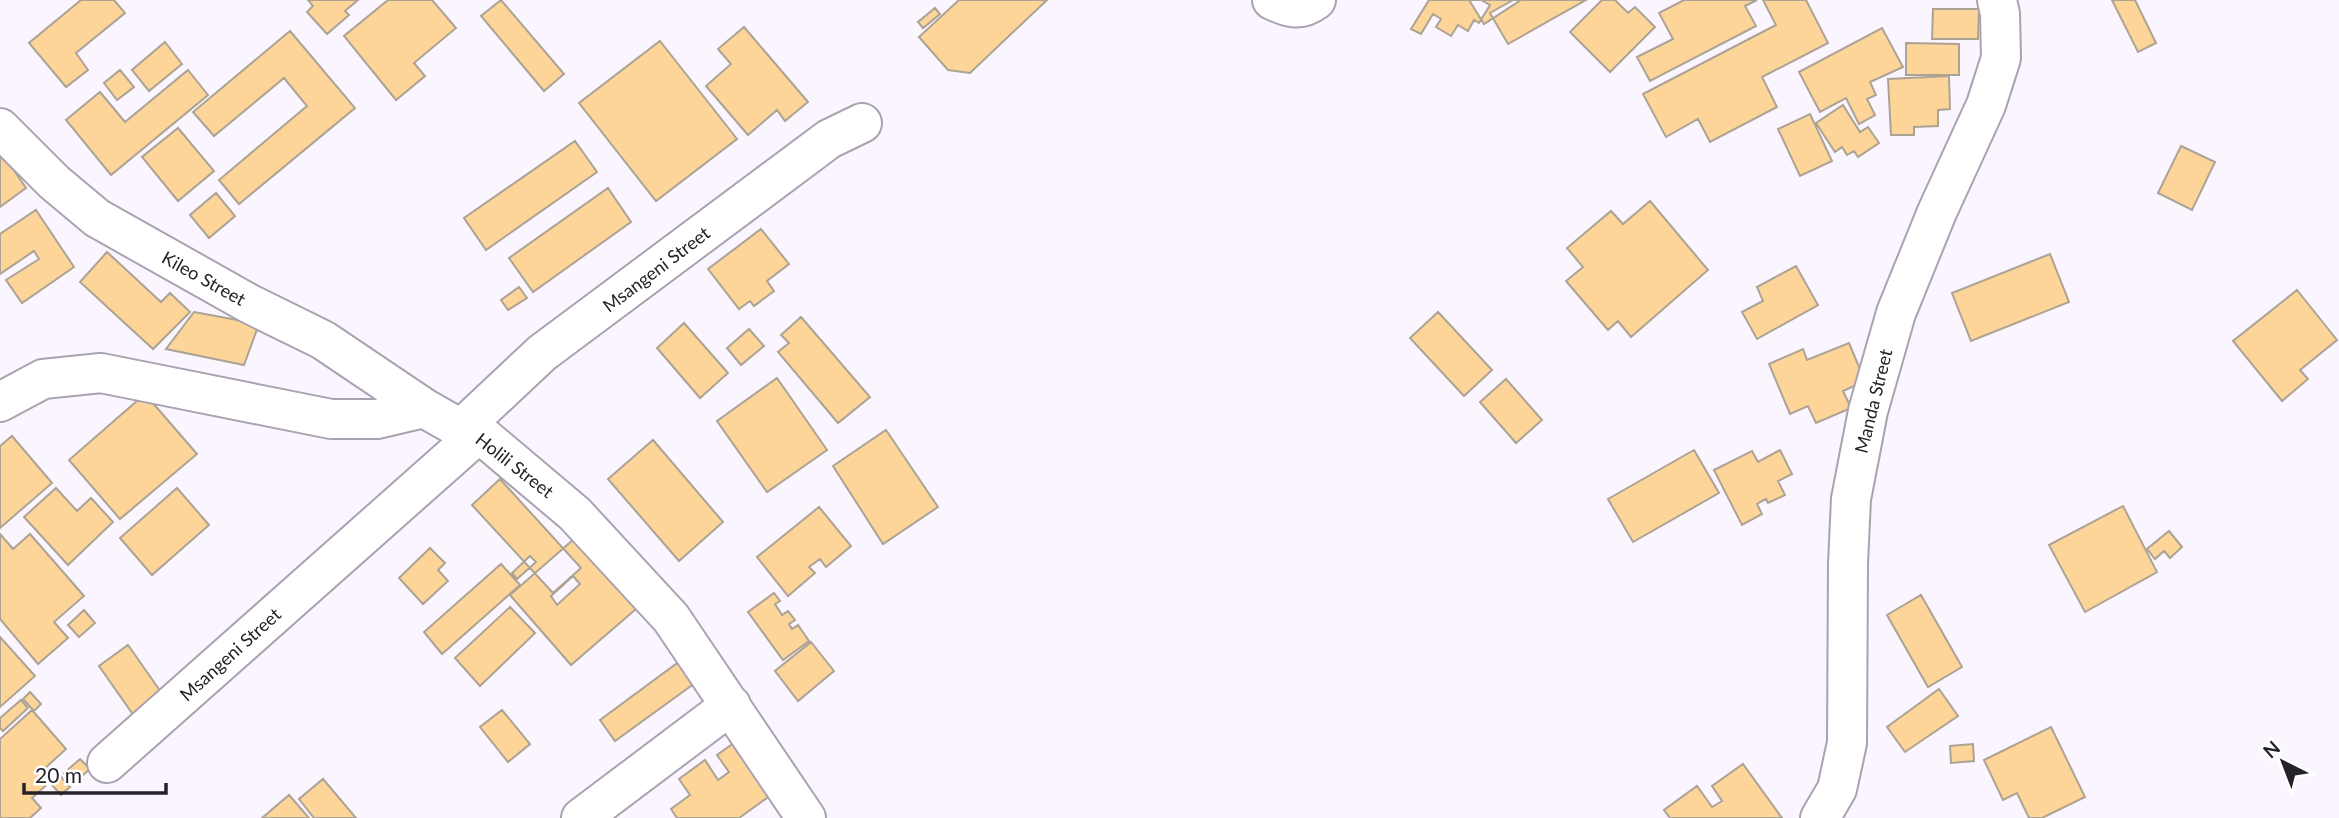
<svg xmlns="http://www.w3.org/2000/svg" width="2339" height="818" viewBox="0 0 2339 818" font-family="Lato,sans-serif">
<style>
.building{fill:#fed599;stroke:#aca395;stroke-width:2;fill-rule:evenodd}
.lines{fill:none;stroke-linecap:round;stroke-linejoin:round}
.street-casing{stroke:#aaa2b0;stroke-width:42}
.street{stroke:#fff;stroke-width:38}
.labels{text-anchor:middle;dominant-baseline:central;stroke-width:7;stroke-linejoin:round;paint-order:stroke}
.street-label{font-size:18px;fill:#252228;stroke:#fff}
</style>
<rect width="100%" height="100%" fill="#faf5fe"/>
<path class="building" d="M 81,0 L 114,0 L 125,13 L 76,53 L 88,70 L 66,87 L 29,43 Z
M 308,0 L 358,0 L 345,11 L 349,15 L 327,34 L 307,12 L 313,6 Z
M 388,0 L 432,0 L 456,28 L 414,63 L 425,76 L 396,100 L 344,36 Z
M 501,0 L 564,74 L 544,91 L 481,16 Z
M 959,0 L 1047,0 L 970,73 L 948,70 L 919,37 Z
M 1429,0 L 1481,0 L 1490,5 L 1479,23 L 1474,20 L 1468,31 L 1458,25 L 1451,36 L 1436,27 L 1441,19 L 1433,14 L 1421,34 L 1411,29 Z
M 1469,0 L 1521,0 L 1484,24 Z
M 1513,0 L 1586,0 L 1508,44 L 1490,13 Z
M 1602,0 L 1615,0 L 1628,13 L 1635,7 L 1655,27 L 1610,72 L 1570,32 Z
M 1684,0 L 1757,0 L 1745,6 L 1756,26 L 1650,81 L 1637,57 L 1673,39 L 1659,13 Z
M 1763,0 L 1806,0 L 1828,43 L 1762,77 L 1777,107 L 1710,142 L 1698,119 L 1666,137 L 1643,94 L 1776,25 Z
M 2112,0 L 2135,0 L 2156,43 L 2138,52 Z
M 935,8 L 940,14 L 923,28 L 918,22 Z
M 1933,9 L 1979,9 L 1978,39 L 1932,39 Z
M 744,27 L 808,102 L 785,121 L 777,110 L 748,135 L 706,86 L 731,64 L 718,49 Z
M 1882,28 L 1903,67 L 1870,82 L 1876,95 L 1867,99 L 1875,115 L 1859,124 L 1846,98 L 1820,112 L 1799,72 Z
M 290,31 L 355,108 L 239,204 L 219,180 L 307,106 L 284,78 L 214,136 L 193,112 Z
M 660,41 L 737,139 L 656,201 L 579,103 Z
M 165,42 L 182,64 L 149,91 L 132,70 Z
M 1906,43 L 1959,44 L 1959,75 L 1906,75 Z
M 120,70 L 134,87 L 117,100 L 104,83 Z
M 188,70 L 208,95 L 111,175 L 66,120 L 100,92 L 125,122 Z
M 1949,76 L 1950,109 L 1938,110 L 1938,126 L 1914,127 L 1914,135 L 1891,135 L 1888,79 Z
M 1843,105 L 1860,132 L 1868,127 L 1879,143 L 1858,157 L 1854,151 L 1847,155 L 1842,147 L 1835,152 L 1816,123 Z
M 1810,114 L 1832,161 L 1800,176 L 1778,129 Z
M 178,128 L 214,171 L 178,201 L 142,157 Z
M 575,141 L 597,172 L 486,250 L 464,218 Z
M 2181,146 L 2215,162 L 2192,210 L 2158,193 Z
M 0,150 L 26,188 L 0,207 Z
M 608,188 L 631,222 L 533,292 L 509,258 Z
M 216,193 L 235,216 L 209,238 L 190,215 Z
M 1650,201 L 1708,270 L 1631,337 L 1618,321 L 1608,330 L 1566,281 L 1583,267 L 1567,248 L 1611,211 L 1623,224 Z
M 36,210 L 74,267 L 22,303 L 6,280 L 39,259 L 34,251 L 0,274 L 0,234 Z
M 761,229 L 789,264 L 767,281 L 774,291 L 754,306 L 750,301 L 739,309 L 708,269 Z
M 107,252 L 161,302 L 170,293 L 190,312 L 153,349 L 80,282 Z
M 2050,254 L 2069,302 L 1971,341 L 1952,293 Z
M 1796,266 L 1818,305 L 1757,339 L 1742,312 L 1763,301 L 1757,287 Z
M 519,287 L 527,298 L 508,310 L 501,300 Z
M 2297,290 L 2337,340 L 2300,370 L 2308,379 L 2282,401 L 2233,341 Z
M 194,312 L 259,324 L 244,365 L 166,349 Z
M 1438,312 L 1492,370 L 1464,396 L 1410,338 Z
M 801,317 L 870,397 L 838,423 L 778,352 L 789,343 L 781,335 Z
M 684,323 L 728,373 L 700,398 L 657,348 Z
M 749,329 L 764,346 L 741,365 L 727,348 Z
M 1849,343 L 1865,381 L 1843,391 L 1851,408 L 1816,423 L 1808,406 L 1790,414 L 1769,364 L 1803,349 L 1807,360 Z
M 777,378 L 827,450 L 767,492 L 717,421 Z
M 1506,379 L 1542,420 L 1516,443 L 1480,402 Z
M 145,394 L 197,454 L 120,519 L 69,460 Z
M 886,430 L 938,507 L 883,544 L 833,466 Z
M 12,436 L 52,483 L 0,528 L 0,446 Z
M 653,440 L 723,522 L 679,561 L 608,479 Z
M 1694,450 L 1719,493 L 1633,542 L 1608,499 Z
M 1780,450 L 1792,474 L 1778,481 L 1785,495 L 1768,503 L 1766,499 L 1757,504 L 1762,514 L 1742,525 L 1714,470 L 1752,451 L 1758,462 Z
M 500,479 L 581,568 L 553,593 L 472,505 Z
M 56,488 L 77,511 L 91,498 L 113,522 L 68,565 L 24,517 Z
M 177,488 L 209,525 L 152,575 L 120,538 Z
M 2123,506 L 2157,572 L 2085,612 L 2049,545 Z
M 819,507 L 851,546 L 826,567 L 820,559 L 809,567 L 815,573 L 788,596 L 757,557 Z
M 2169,531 L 2182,547 L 2170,558 L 2164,551 L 2155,559 L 2147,549 Z
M 582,532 L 643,603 L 571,665 L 510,595 ZM 573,576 L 580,584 L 557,605 L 551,596 Z
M 0,534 L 13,549 L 30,534 L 84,596 L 54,622 L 68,638 L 38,664 L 0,619 Z
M 430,548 L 445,563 L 438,570 L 448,581 L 423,604 L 399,578 Z
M 530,556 L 536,562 L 517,579 L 512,573 Z
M 501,564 L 520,585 L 442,654 L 424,632 Z
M 774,593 L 780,601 L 775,604 L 782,615 L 788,611 L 795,620 L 789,624 L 792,629 L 798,625 L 809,641 L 783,660 L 748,612 Z
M 1921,595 L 1962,667 L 1928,687 L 1887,615 Z
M 510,607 L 535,633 L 480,686 L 455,658 Z
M 84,610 L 95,623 L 79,637 L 68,625 Z
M 0,637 L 35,676 L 0,707 Z
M 811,642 L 834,671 L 798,701 L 775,671 Z
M 128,645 L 168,702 L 139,723 L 99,666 Z
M 680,661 L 695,683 L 615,741 L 600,720 Z
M 1939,689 L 1958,716 L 1905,752 L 1887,727 Z
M 30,692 L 41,704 L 34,711 L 23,699 Z
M 21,700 L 28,708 L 3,731 L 0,728 L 0,718 Z
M 32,710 L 66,749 L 43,770 L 52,780 L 32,798 L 41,808 L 30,818 L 0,818 L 0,739 Z
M 502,710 L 530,744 L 508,762 L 480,727 Z
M 2051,727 L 2085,797 L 2042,818 L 2029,818 L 2017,793 L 2003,800 L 1984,760 Z
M 745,735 L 782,787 L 739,818 L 677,818 L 671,809 L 690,795 L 679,779 L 705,760 L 718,780 L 729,772 L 717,755 Z
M 1973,744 L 1974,761 L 1951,763 L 1950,746 Z
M 80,759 L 90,769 L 74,783 L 64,773 Z
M 1743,764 L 1782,818 L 1670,818 L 1664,810 L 1697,786 L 1712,807 L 1722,801 L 1712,786 Z
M 61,777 L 70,787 L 61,795 L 52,785 Z
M 323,779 L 356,818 L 314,818 L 299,799 Z
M 289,795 L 309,818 L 262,818 Z"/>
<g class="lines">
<g class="street-casing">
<path id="street" d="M 1272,0 C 1289,8 1300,12 1316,0
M 0,128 L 54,182 L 97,218 L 248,303 L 323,340 L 424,408
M 0,402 L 43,379 L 101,373 L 331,419 L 377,419 L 424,408 L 461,429 L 479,433 L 575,514 L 671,618 L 806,818
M 461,429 L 542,353 L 829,139 L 862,123
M 107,763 L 479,433
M 581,818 L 731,705
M 1820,818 L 1837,789 L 1847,743 L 1848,564 L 1851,499 L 1868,411 L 1896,313 L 1937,212 L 1986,105 L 2001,58 L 2000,14 L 1997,0"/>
</g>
<use href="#street" class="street"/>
</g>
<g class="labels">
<g class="street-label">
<text transform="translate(656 269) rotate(-37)">Msangeni Street</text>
<text transform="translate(204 278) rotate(29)">Kileo Street</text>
<text transform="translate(1873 401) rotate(-76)">Manda Street</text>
<text transform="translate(515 465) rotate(38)">Holili Street</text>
<text transform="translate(230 654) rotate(-42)">Msangeni Street</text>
</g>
</g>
<g transform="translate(2283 762) rotate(318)" stroke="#ffffff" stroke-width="5" paint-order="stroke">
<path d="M0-5L12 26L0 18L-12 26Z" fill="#252228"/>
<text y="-10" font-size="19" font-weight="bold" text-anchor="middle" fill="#252228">N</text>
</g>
<path d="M24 783v10h142v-10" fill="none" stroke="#252228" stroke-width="3.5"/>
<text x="35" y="783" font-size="21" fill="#252228" stroke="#ffffff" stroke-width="5" paint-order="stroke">20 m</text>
</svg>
